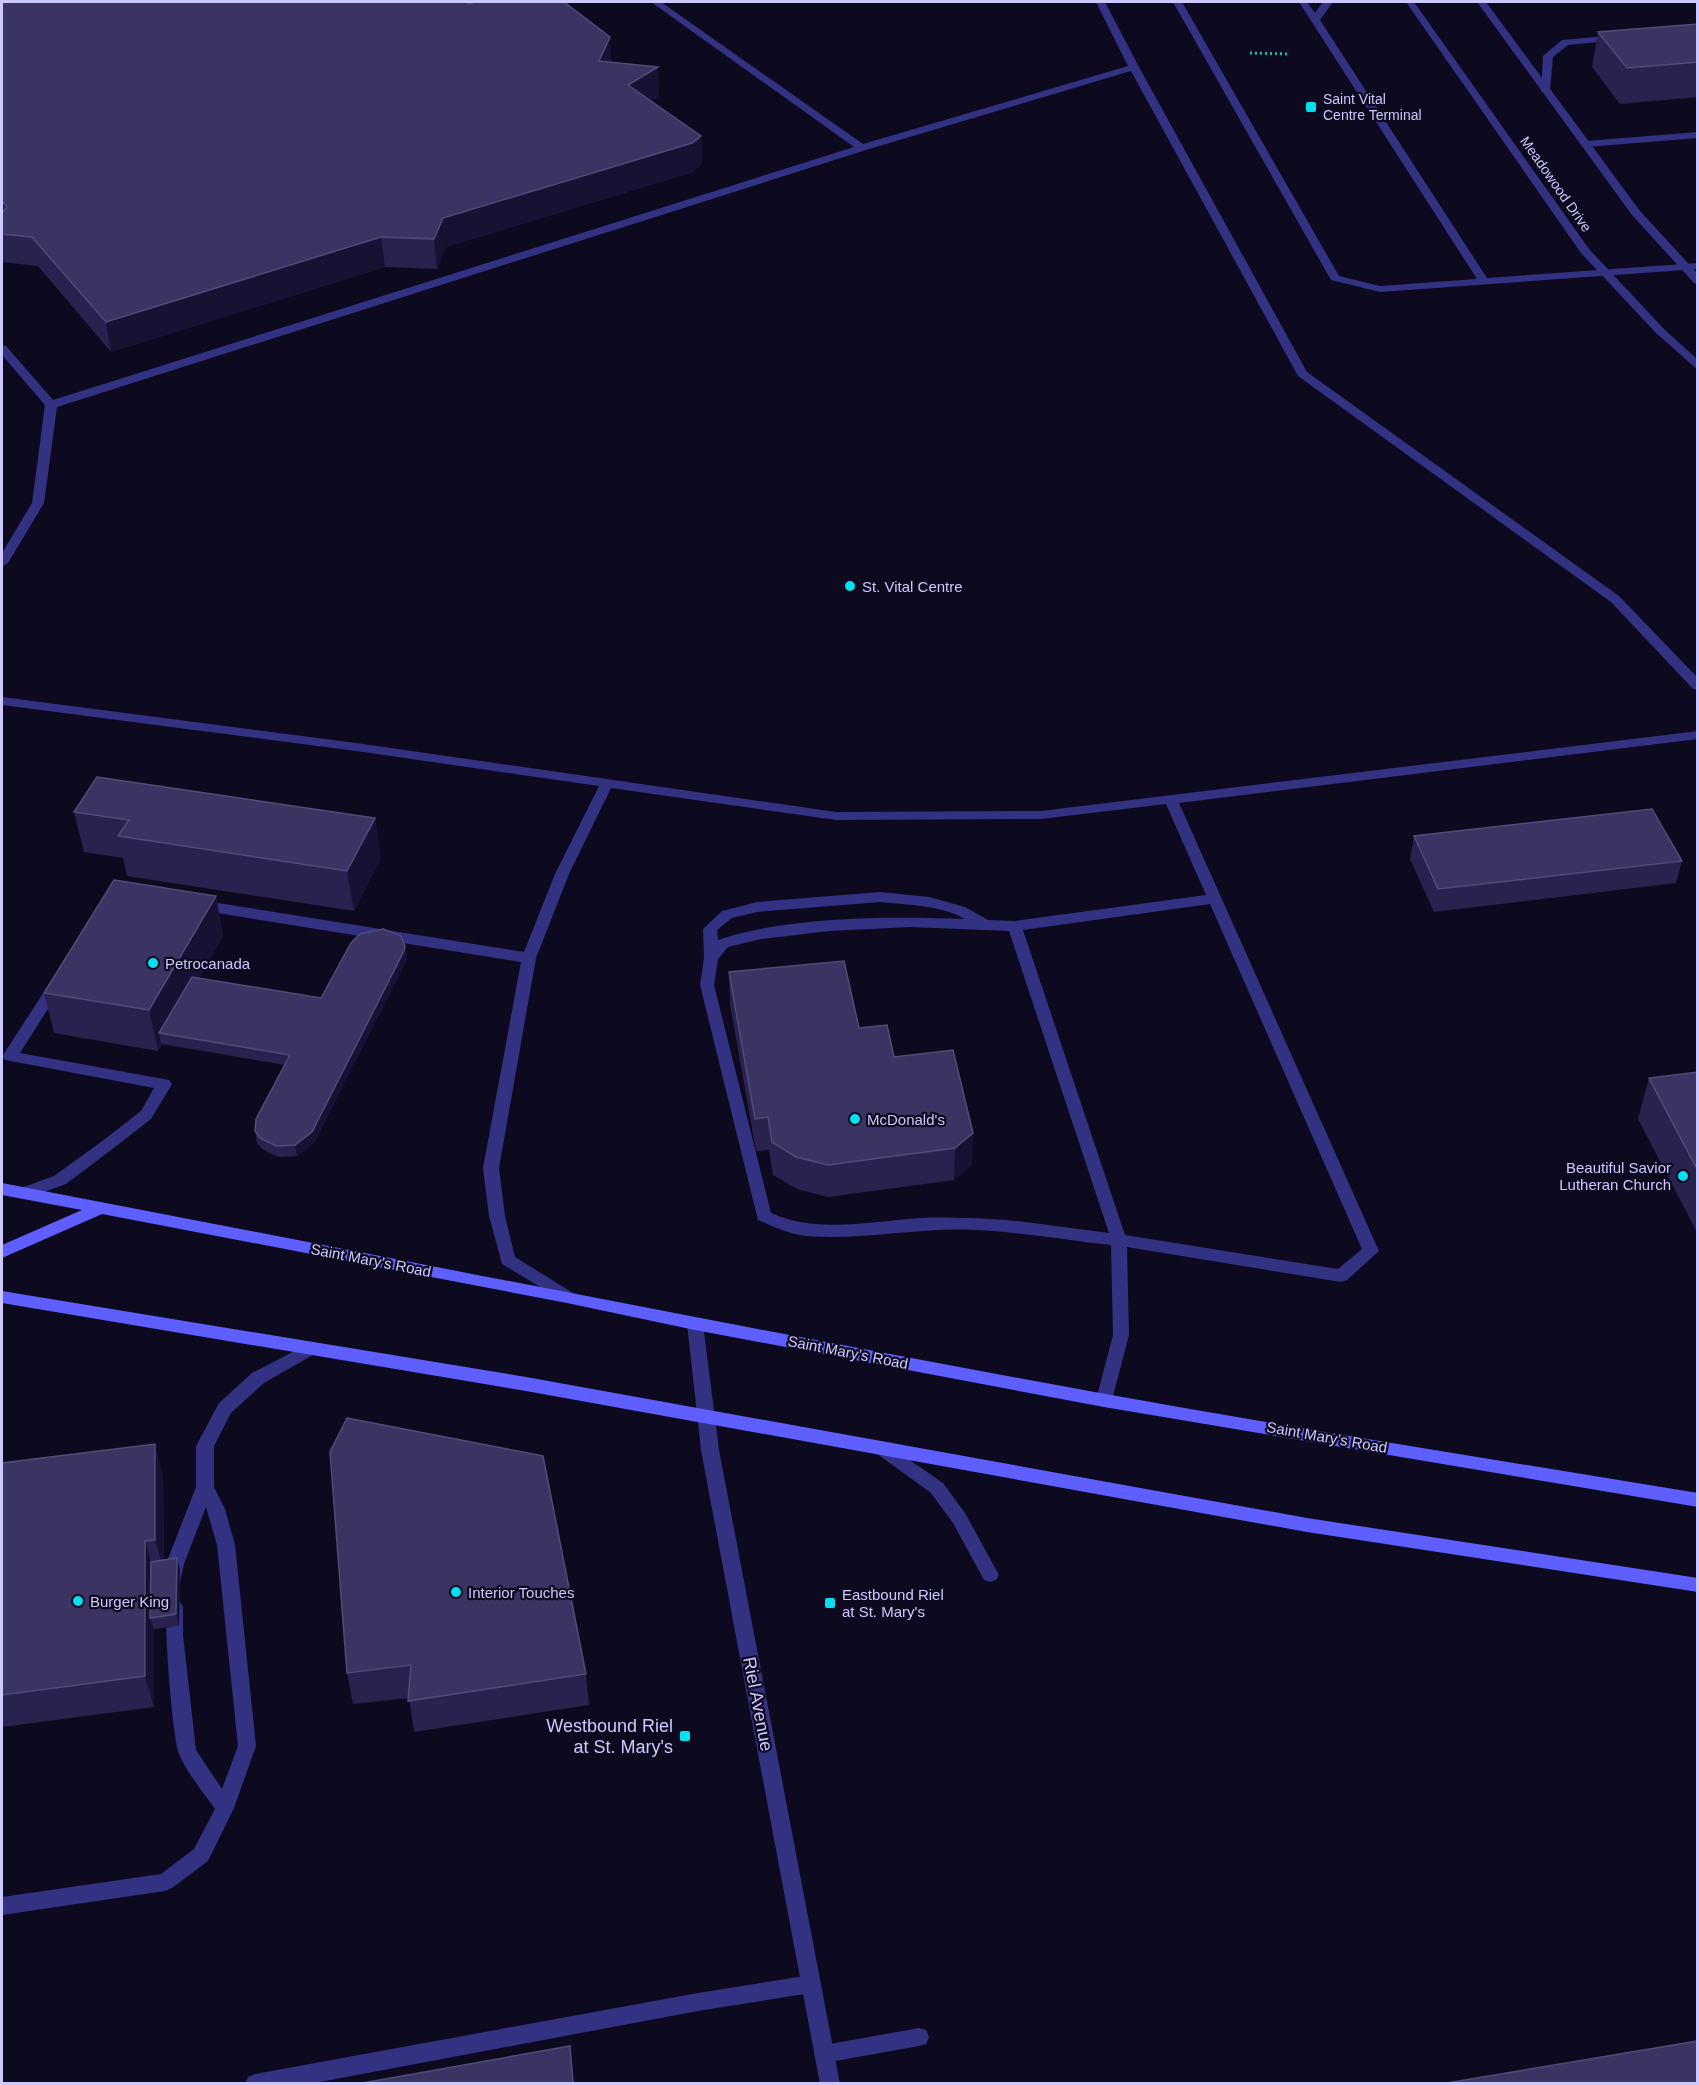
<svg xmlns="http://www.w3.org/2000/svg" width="1699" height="2085" viewBox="0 0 1699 2085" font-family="Helvetica,sans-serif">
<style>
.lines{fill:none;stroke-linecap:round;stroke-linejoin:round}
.path{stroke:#23b8ab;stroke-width:3;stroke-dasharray:2 3;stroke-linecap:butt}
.service{fill:#323182;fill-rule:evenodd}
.minor{fill:#323182;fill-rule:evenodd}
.tertiary{fill:#323182;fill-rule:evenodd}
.secondary{fill:#5f5fff;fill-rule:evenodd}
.wall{fill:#29224e}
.shaded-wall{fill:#171133}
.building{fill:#3b3361;stroke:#524b7a;stroke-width:1.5}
.poi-dot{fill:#00e1f3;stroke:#0d0a1f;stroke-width:2}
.labels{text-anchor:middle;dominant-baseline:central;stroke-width:4.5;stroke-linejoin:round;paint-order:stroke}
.far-poi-label{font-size:14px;fill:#cdc8ff;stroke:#0d0a1f;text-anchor:start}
.far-street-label{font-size:14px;fill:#cdc8ff;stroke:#0d0a1f}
.poi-label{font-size:15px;fill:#cdc8ff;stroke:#0d0a1f;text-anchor:start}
.street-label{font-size:15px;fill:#cdc8ff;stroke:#0d0a1f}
.near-street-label{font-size:18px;fill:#cdc8ff;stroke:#0d0a1f}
.near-poi-label{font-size:18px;fill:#cdc8ff;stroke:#0d0a1f;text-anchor:end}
</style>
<rect width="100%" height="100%" fill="#0d0a1f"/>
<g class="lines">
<path class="path" d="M 1250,53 L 1290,54"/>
<path class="service" d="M 651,2 L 661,2 L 863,144 L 1128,66 L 1096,2 L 1105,2 L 1139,67 L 1307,372 L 1619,596 L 1698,678 L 1698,690 L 1693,689 L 1611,602 L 1298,376 L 1131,71 L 866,150 L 57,407 L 44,503 L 8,563 L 2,567 L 2,553 L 32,503 L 45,405 L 2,355 L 2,345 L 6,346 L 53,400 L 854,147 Z
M 1173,2 L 1182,2 L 1339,276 L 1380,286 L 1477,279 L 1299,2 L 1307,2 L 1315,13 L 1323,2 L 1333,2 L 1320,20 L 1487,278 L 1698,263 L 1698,269 L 1380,292 L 1331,280 Z
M 1617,35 L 1622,38 L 1620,40 L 1568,45 L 1553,57 L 1550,90 L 1541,92 L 1543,56 L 1562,40 Z
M 1698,132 L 1698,138 L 1586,147 L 1581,144 L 1586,141 Z
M 2,697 L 356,743 L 836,812 L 1041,811 L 1698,731 L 1698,739 L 1179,803 L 1379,1251 L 1347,1280 L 1341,1282 L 1127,1247 L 1129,1335 L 1112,1400 L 1110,1405 L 1104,1407 L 1098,1405 L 1096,1400 L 1113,1335 L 1111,1245 C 1066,1240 1020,1232 975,1230 C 919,1227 859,1241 806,1236 C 789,1234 774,1227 758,1220 L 700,985 L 704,958 L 703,929 L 722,911 L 757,902 L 880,892 L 929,897 L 965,907 L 988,920 L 1015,921 L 1206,895 L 1166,804 L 1041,819 L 836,820 L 611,788 L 569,874 L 536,958 L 499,1168 L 505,1216 L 515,1257 L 573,1293 L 575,1297 L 573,1301 L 567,1303 L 502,1264 L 489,1216 L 483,1168 L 521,962 L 199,910 L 192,905 L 199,900 L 524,952 L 555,874 L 599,786 L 356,751 L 2,705 ZM 880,902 C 909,905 940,905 965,919 C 891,916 788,916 718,940 L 717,930 L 732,918 L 757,912 ZM 1210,904 L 1362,1249 L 1338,1269 L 1125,1235 L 1023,930 ZM 910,927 L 1009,931 L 1109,1233 C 1064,1228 1017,1219 971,1218 C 955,1218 937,1217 921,1218 C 872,1221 817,1234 771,1213 L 714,985 L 718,959 L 728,947 L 761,939 L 829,931 Z
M 56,980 L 63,985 L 20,1053 L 164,1079 L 169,1080 L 172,1084 L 151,1119 L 115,1147 L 66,1184 L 24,1199 L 18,1197 L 16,1193 L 18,1189 L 54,1176 L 105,1139 L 141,1111 L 154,1088 L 5,1060 L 2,1056 L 5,1052 L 51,981 Z
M 312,1342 L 318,1344 L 320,1348 L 318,1352 L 264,1383 L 231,1413 L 214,1446 L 214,1487 L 225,1509 L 235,1545 L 256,1746 L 234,1808 L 208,1861 L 172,1888 L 165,1891 L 2,1915 L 2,1897 L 161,1874 L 194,1849 L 215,1809 C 203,1792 187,1773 179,1754 C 173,1740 162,1614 168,1602 L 174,1600 L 180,1602 L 183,1607 L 183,1635 L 196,1750 L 222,1789 L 238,1746 L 217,1545 L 206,1507 L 184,1564 L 180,1582 L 174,1584 L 168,1582 L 165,1577 L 166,1564 L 196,1487 L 196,1446 L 219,1403 L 252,1373 Z
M 882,1441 L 943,1483 L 965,1513 L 999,1575 L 996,1580 L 990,1582 L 984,1580 L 953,1523 L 931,1493 L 876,1453 L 873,1448 L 876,1443 Z
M 811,1975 L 818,1978 L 821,1984 L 818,1990 L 811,1993 L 698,2011 L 309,2084 L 245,2084 L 248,2077 L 255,2074 L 698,1993 Z
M 919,2028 L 926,2030 L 929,2037 L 926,2044 L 919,2046 L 824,2063 L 817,2061 L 814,2054 L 817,2047 L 824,2045 Z"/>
<path class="minor" d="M 695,1318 L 701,1320 L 703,1324 L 719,1450 L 840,2084 L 820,2084 L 701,1450 L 687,1324 L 689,1320 Z"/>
<path class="tertiary" d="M 1406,2 L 1414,2 L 1589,249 L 1664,329 L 1698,360 L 1698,370 L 1656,333 L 1581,253 Z
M 1477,2 L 1486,2 L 1640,211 L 1698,274 L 1698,284 L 1694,283 L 1632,215 Z"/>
<path class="secondary" d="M 2,1183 C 368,1253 733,1326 1100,1393 C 1298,1429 1498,1460 1698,1493 L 1698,1507 L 1104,1407 L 695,1330 L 567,1303 L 102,1214 L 2,1258 L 2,1245 L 82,1210 L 2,1195 Z
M 2,1291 L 526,1377 L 1307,1518 L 1698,1578 L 1698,1592 L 1307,1532 L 526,1391 L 2,1303 Z"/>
</g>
<path class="wall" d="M 2,2 L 469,4 L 611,62 L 659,96 L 651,101 L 701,136 L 702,164 L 693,172 L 446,247 L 437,269 L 385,267 L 111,352 L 38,266 L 2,262 Z
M 1698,24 L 1698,97 L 1620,104 L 1592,67 L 1598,32 Z
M 74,812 L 375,818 L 381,858 L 354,911 L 127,876 L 123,858 L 84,852 Z
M 1414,836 L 1682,861 L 1676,883 L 1434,912 L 1410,859 Z
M 216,896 L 223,936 L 199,978 L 321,998 L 405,946 L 407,957 L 405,963 L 314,1143 L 297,1156 L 278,1157 L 262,1149 L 257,1143 L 255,1131 L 285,1065 L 162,1044 L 158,1051 L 54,1033 L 44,993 Z
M 729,972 L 859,1028 L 894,1057 L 972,1165 L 954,1180 L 828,1197 L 797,1189 L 773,1175 L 769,1150 L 756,1151 L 730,1004 Z
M 1698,1072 L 1698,1234 L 1638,1119 L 1649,1078 Z
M 330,1452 L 586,1674 L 589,1705 L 414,1732 L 409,1698 L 353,1704 L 347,1673 Z
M 2,1463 L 163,1476 L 164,1560 L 177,1558 L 180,1569 L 179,1626 L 154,1629 L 154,1707 L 2,1727 Z"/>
<path class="shaded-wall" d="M 610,37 L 612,65 L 599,61 Z
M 658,67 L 659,96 L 630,113 L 628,85 Z
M 701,136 L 702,164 L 693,172 L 446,247 L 437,269 L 434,239 L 443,218 Z
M 381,237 L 385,267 L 111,352 L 106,322 Z
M 375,818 L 381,858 L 354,911 L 347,871 Z
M 216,896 L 223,936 L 167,1034 L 159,1033 L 161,1044 L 158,1051 L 149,1010 Z
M 405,946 L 407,957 L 405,963 L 314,1143 L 297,1156 L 295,1145 Z
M 973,1133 L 972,1165 L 954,1180 L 955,1148 Z
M 155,1444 L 163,1476 L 164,1571 L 155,1540 Z
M 145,1541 L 154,1573 L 150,1618 L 154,1629 L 154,1707 L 145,1676 Z
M 177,1558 L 180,1569 L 179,1626 L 176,1614 Z
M 570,2046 L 575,2084 L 573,2084 Z"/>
<path class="building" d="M 2,2 L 466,2 L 469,4 L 476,2 L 564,2 L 610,37 L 599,61 L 658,67 L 628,85 L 701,136 L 692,143 L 443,218 L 434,239 L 381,237 L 106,322 L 32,237 L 2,234 L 2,213 L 7,207 L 2,201 Z
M 1698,24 L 1698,62 L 1627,68 L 1598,32 Z
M 97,777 L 375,818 L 347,871 L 118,836 L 129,820 L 74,812 Z
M 1652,809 L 1682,861 L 1438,889 L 1414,836 Z
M 114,880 L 216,896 L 149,1010 L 44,993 Z
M 383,929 L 401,936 L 405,946 L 404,951 L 312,1132 L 295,1145 L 276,1146 L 260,1138 L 255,1131 L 256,1119 L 290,1055 L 159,1033 L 192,977 L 321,998 L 351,943 L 360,934 Z
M 844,961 L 859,1028 L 887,1025 L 894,1057 L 953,1050 L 973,1133 L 955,1148 L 828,1165 L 796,1157 L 772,1142 L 768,1117 L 755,1119 L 729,972 Z
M 1698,1072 L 1698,1171 L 1649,1078 Z
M 347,1418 L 543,1456 L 586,1674 L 408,1701 L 411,1665 L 347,1673 L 330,1452 Z
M 155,1444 L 155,1540 L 145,1541 L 145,1676 L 2,1695 L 2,1463 Z
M 177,1558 L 176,1614 L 150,1618 L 151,1562 Z
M 1698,2041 L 1698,2084 L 1441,2084 Z
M 570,2046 L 573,2084 L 357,2084 Z"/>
<g class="poi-dot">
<rect x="1305" y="101" width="12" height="12" rx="3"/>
<circle cx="850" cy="586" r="6"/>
<circle cx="153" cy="963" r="6"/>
<circle cx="855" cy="1119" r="6"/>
<circle cx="1683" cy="1176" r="6"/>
<circle cx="456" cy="1592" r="6"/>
<circle cx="78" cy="1601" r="6"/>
<rect x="824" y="1597" width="12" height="12" rx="3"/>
<rect x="679" y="1730" width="12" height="12" rx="3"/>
</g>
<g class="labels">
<g class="far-poi-label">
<text x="1323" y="99">Saint Vital<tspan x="1323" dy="16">Centre Terminal</tspan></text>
</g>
<g class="far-street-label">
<text transform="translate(1556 184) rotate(55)">Meadowood Drive</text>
</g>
<g class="poi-label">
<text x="862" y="586">St. Vital Centre</text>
<text x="165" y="963">Petrocanada</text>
<text x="867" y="1119">McDonald's</text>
<text x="1671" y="1167" text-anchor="end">Beautiful Savior<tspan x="1671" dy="17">Lutheran Church</tspan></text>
<text x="468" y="1592">Interior Touches</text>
<text x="842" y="1594">Eastbound Riel<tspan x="842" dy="17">at St. Mary's</tspan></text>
<text x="90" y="1601">Burger King</text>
</g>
<g class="street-label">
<text transform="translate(371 1260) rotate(11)">Saint Mary’s Road</text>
<text transform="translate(848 1352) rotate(11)">Saint Mary’s Road</text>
<text transform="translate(1327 1437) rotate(10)">Saint Mary’s Road</text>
</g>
<g class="near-street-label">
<text transform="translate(758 1704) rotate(79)">Riel Avenue</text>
</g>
<g class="near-poi-label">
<text x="673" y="1726">Westbound Riel<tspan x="673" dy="21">at St. Mary's</tspan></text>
</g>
</g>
<rect width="1699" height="2085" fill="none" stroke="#cdc8ff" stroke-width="6"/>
</svg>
